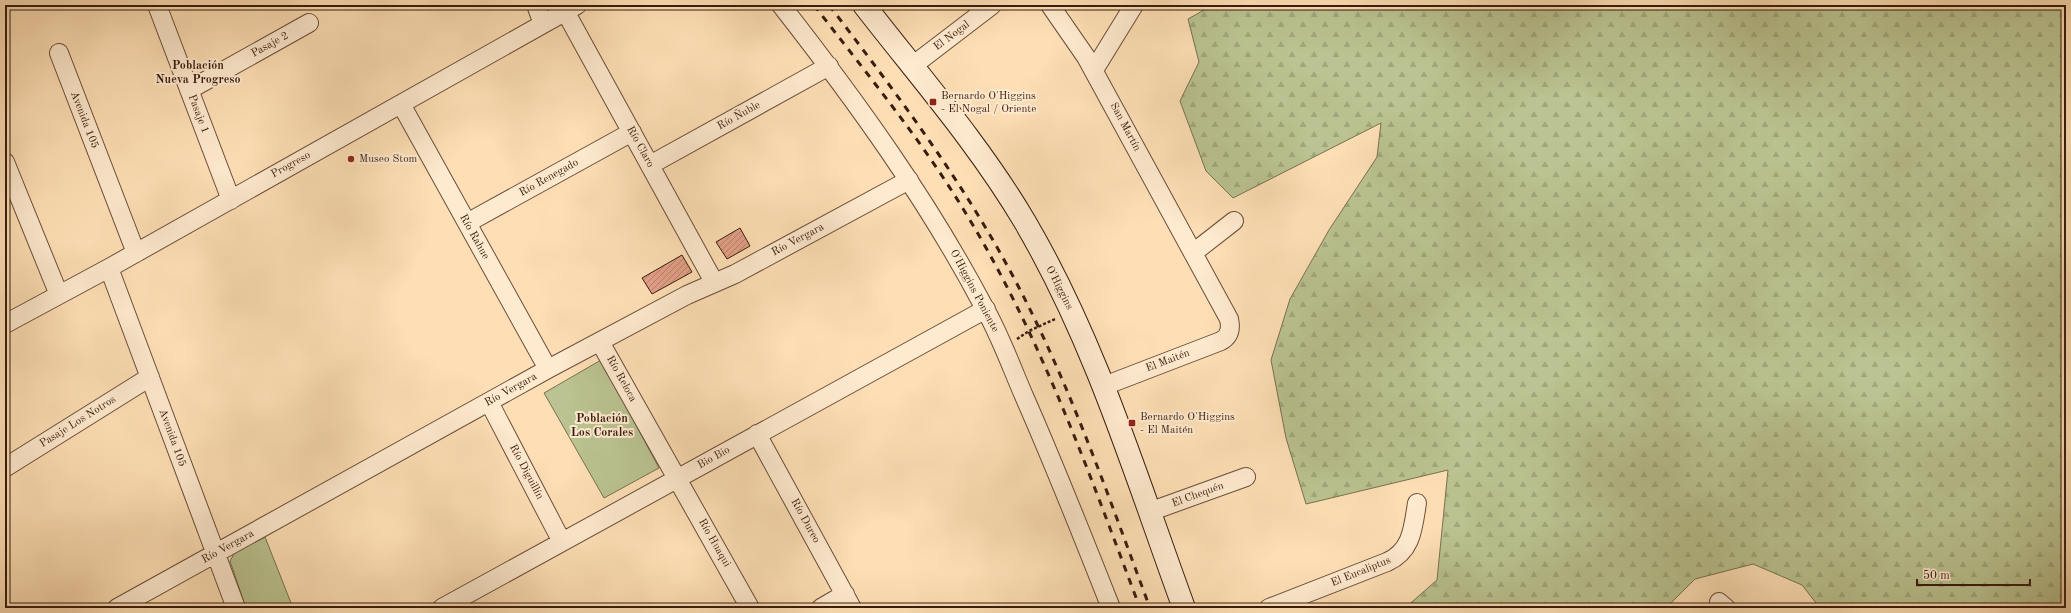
<svg xmlns="http://www.w3.org/2000/svg" width="2071" height="613" viewBox="0 0 2071 613" font-family="'Old Standard TT',serif">
<style>
.green{fill:#bac391;stroke:#797050}
.forest{fill:url(#forest-firs);stroke:#797050}
.building{fill:url(#building-hatch);stroke:#381c0e}
.lines{fill:none;stroke-linecap:round;stroke-linejoin:round}
.street-casing{stroke:#6a4d38;stroke-width:20}
.secondary-casing{stroke:#381c0e;stroke-width:24}
.path{stroke:#381c0e;stroke-width:2.5;stroke-dasharray:3 2;stroke-linecap:butt}
.street{stroke:#feeacf;stroke-width:18}
.secondary{stroke:#feeacf;stroke-width:22}
.rail{stroke:#381c0e;stroke-width:3;stroke-dasharray:7 7;stroke-linecap:butt}
.poi-dot{fill:#8f2418;stroke:#feeacf;stroke-width:1.5}
.labels{text-anchor:middle;dominant-baseline:central;stroke-width:4;stroke-linejoin:round;paint-order:stroke}
.street-label{font-size:11px;fill:#381c0e;stroke:#feeacf}
.poi-label{font-size:11px;fill:#381c0e;stroke:#feeacf;text-anchor:start}
.neighbourhood-label{font-size:12px;font-weight:bold;fill:#381c0e;stroke:#feeacf}
</style>
<defs>
<pattern id="forest-firs" width="22" height="20" patternUnits="userSpaceOnUse"><rect width="22" height="20" fill="#bac391"/><path d="M5 1l3.5 6h-7zM16 11l3.5 6h-7z" fill="#a1a77c"/></pattern>
<pattern id="building-hatch" width="6" height="6" patternUnits="userSpaceOnUse"><rect width="6" height="6" fill="#e3a088"/><path d="M-1 1l2-2M0 6l6-6M5 7l2-2" fill="none" stroke="#b9826e"/></pattern>
</defs>
<rect width="100%" height="100%" fill="#fedfb5"/>
<filter id="stains"><feTurbulence type="fractalNoise" baseFrequency=".005" numOctaves="4"/><feColorMatrix values="0 0 0 0 .2 0 0 0 0 .09 0 0 0 0 .02 0 0 0 .5 -.17"/></filter>
<radialGradient id="worn" r=".72"><stop offset=".6" stop-color="#630" stop-opacity="0"/><stop offset="1" stop-color="#630" stop-opacity=".3"/></radialGradient>
<path class="green" d="M 601,360 L 659,468 L 604,498 L 544,393 Z
M 265,537 L 293,608 L 246,608 L 230,561 L 235,552 Z"/>
<path class="forest" d="M 1213,5 L 2066,5 L 2066,608 L 1820,608 L 1802,585 L 1753,564 L 1695,579 L 1666,608 L 1405,608 L 1437,580 L 1448,470 L 1306,504 L 1286,438 L 1271,360 L 1290,299 L 1329,230 L 1377,157 L 1381,123 L 1233,198 L 1206,171 L 1180,101 L 1199,62 L 1188,19 Z"/>
<path class="building" d="M 740,228 L 750,246 L 727,259 L 716,242 Z
M 682,255 L 692,272 L 652,294 L 642,278 Z"/>
<g class="lines">
<g class="street-casing">
<path id="street" d="M 157,5 L 231,200
M 536,5 L 543,24
M 781,5 C 856,101 927,199 984,307 C 1000,335 1011,366 1024,396 C 1055,466 1083,537 1111,608
M 1050,5 L 1086,57 L 1229,319 C 1231,328 1230,336 1221,341 L 1104,386
M 565,11 L 714,282
M 59,53 L 136,253
M 911,67 L 992,5
M 1094,70 L 1134,5
M 189,90 L 309,23
M 401,104 L 548,369
M 5,162 L 59,295
M 650,165 L 829,66
M 467,223 L 632,132
M 1193,253 L 1234,221
M 109,268 L 236,608
M 5,324 L 109,268 L 577,5
M 600,342 L 750,608
M 489,402 L 562,542
M 757,434 L 852,608
M 6,467 L 150,377
M 1149,512 L 1246,477
M 1719,602 L 1726,608
M 117,608 L 548,369 L 687,295 L 735,274 L 909,180
M 442,608 L 986,309
M 821,608 L 845,594
M 1269,608 L 1387,562 C 1412,551 1413,528 1417,503"/>
</g>
<g class="secondary-casing">
<path id="secondary" d="M 864,5 C 919,76 979,144 1025,222 C 1096,343 1136,477 1184,608"/>
</g>
<path class="path" d="M 1017,339 L 1029,331 L 1055,319"/>
<use href="#street" class="street"/>
<use href="#secondary" class="secondary"/>
<path class="rail" d="M 814,5 C 866,73 921,139 965,212 C 1041,336 1089,473 1140,608
M 829,5 C 893,89 957,173 1008,267 C 1067,375 1107,493 1150,608"/>
</g>
<g class="poi-dot">
<rect x="929" y="98" width="8" height="8" rx="2"/>
<circle cx="351" cy="159" r="4"/>
<rect x="1128" y="419" width="8" height="8" rx="2"/>
</g>
<g class="labels">
<g class="street-label">
<text transform="translate(952 36) rotate(-37)">El Nogal</text>
<text transform="translate(270 45) rotate(-29)">Pasaje 2</text>
<text transform="translate(198 114) rotate(69)">Pasaje 1</text>
<text transform="translate(739 116) rotate(-29)">Río Ñuble</text>
<text transform="translate(84 120) rotate(69)">Avenida 105</text>
<text transform="translate(1125 127) rotate(62)">San Martín</text>
<text transform="translate(640 147) rotate(61)">Río Claro</text>
<text transform="translate(291 165) rotate(-29)">Progreso</text>
<text transform="translate(549 178) rotate(-29)">Río Renegado</text>
<text transform="translate(474 237) rotate(61)">Río Rahue</text>
<text transform="translate(798 240) rotate(-28)">Río Vergara</text>
<text transform="translate(1059 288) rotate(63)">O'Higgins</text>
<text transform="translate(974 291) rotate(62)">O'Higgins Poniente</text>
<text transform="translate(1168 361) rotate(-21)">El Maitén</text>
<text transform="translate(621 379) rotate(61)">Río Reloca</text>
<text transform="translate(511 390) rotate(-29)">Río Vergara</text>
<text transform="translate(78 422) rotate(-32)">Pasaje Los Notros</text>
<text transform="translate(172 438) rotate(70)">Avenida 105</text>
<text transform="translate(714 458) rotate(-29)">Bio Bio</text>
<text transform="translate(526 472) rotate(62)">Río Diguillín</text>
<text transform="translate(1198 495) rotate(-20)">El Chequén</text>
<text transform="translate(805 521) rotate(61)">Río Dureo</text>
<text transform="translate(714 543) rotate(60)">Río Huaqui</text>
<text transform="translate(228 547) rotate(-29)">Río Vergara</text>
<text transform="translate(1361 572) rotate(-22)">El Eucaliptus</text>
</g>
<g class="poi-label">
<text x="941" y="96">Bernardo O'Higgins<tspan x="941" dy="13">- El Nogal / Oriente</tspan></text>
<text x="359" y="159">Museo Stom</text>
<text x="1140" y="417">Bernardo O'Higgins<tspan x="1140" dy="13">- El Maitén</tspan></text>
</g>
<g class="neighbourhood-label">
<text x="198" y="66">Población<tspan x="198" dy="14">Nueva Progreso</tspan></text>
<text x="602" y="419">Población<tspan x="602" dy="14">Los Corales</tspan></text>
</g>
</g>
<rect width="2071" height="613" fill="none" stroke="#fedfb5" stroke-width="20"/>
<rect x="6" y="6" width="2059" height="601" fill="none" stroke="#381c0e" stroke-width="2"/>
<rect x="10" y="10" width="2051" height="593" fill="none" stroke="#381c0e"/>
<path d="M1917 579v6h113v-6" fill="none" stroke="#381c0e" stroke-width="2"/>
<text x="1923" y="579" font-size="12" fill="#381c0e" stroke="#feeacf" stroke-width="3" paint-order="stroke">50 m</text>
<rect width="100%" height="100%" filter="url(#stains)"/>
<rect width="100%" height="100%" fill="url(#worn)"/>
</svg>
